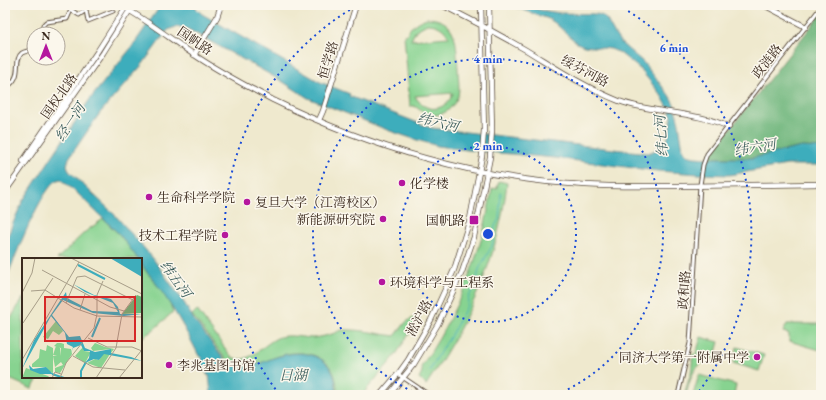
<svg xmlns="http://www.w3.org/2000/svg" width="826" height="400" viewBox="0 0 826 400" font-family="'EB Garamond','Noto Serif SC',serif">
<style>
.green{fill:#87d390;stroke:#617e57;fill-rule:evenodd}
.forest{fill:#6db57a;stroke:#54704c}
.water{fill:#3eadbc;stroke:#3c6c6d}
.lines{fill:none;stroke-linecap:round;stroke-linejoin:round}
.stream{stroke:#3eadbc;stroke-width:1}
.street-casing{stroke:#564738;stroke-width:5}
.secondary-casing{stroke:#564738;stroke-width:6}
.street{stroke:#fff;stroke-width:3}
.secondary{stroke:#fff;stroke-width:4.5}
.ring{fill:none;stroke:#1d4ed8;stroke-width:2;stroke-dasharray:2 4}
.poi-dot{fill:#b5179e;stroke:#fbf7ec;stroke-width:1.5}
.labels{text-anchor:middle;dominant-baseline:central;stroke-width:3;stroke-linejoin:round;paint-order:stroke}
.street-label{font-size:13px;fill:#3b2a1e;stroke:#fbf7ec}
.poi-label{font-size:13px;fill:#3b2a1e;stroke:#fbf7ec;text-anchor:start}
.water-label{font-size:14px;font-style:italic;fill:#3c5e5d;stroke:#fbf7ec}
.inset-river{fill:none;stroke:#3eadbc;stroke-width:2}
.inset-road{fill:none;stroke:#a79d88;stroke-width:1}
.view{fill:#d62828;fill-opacity:0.15;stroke:#d62828;stroke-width:2}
.inset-edge{fill:none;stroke:#3b2a1e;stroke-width:2}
.centre{fill:#1d4ed8;stroke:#fbf7ec;stroke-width:2}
.ring-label{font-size:12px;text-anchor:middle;font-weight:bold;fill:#1d4ed8;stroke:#fbf7ec;stroke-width:3;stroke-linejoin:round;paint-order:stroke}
</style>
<rect width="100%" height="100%" fill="#fbf7ec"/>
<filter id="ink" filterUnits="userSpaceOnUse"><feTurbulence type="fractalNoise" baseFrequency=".025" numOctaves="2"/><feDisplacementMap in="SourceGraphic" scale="8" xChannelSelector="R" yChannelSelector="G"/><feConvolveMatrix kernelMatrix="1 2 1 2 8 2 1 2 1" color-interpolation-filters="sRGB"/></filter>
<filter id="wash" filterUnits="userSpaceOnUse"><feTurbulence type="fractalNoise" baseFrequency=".012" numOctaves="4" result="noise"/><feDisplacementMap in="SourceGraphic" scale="16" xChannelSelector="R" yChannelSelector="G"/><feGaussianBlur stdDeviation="0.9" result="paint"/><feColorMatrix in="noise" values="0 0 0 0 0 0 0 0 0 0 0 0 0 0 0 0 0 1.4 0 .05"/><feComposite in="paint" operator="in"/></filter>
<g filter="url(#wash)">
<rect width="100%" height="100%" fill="#efe9ce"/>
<path class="green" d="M 427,18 C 459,19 456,45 458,69 C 458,77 460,88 458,96 C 452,111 439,120 423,112 C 418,109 415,105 410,106 L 404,35 L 407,34 C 411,25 418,21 427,18 ZM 427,24 C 437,24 444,28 449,37 L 411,40 L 416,30 ZM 453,93 C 446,112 425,114 415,96 Z
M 499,181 L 507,183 C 505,198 503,213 499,228 C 487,283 457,338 426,385 L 419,378 L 422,372 L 421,367 C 448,328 469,283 482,237 C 486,221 489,205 492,189 L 497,188 Z
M 103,219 L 120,235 L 138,259 L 57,259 L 85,232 Z
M 141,264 C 151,280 168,293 173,312 L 152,331 L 141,338 Z
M 23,298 L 23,377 L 39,377 L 32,389 L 5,377 L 5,328 Z
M 197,310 L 230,355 C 246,370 265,341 280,337 C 291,334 303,338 314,338 C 320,337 326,336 332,334 C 336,333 339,330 343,330 C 361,329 378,334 395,336 L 406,322 L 417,316 L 420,317 L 395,356 L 362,395 L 337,395 C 339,367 321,351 293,353 C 269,355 253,374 228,362 L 195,319 L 192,315 Z
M 787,324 L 821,324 L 821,348 L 820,350 L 789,341 L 789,334 L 783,332 Z
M 701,337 L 719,342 L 714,359 L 711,358 L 711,360 C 693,363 690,380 686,395 L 684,395 L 691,373 L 693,354 L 706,357 L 696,354 Z
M 737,347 L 764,355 L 759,371 L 733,363 Z
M 699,375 L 736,385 L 734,395 L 693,395 Z"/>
<path class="forest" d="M 821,14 L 821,148 L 802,147 L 752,158 L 710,158 L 710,154 Z"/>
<path class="water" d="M 161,5 L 196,5 L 196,8 L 202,14 L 320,82 L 350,94 L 349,96 L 431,128 L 648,153 L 661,148 L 667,142 L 672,117 L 669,109 L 661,95 L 640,69 L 620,53 L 611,49 L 584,46 L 577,43 L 555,23 L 549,19 L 509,5 L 523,5 L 540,10 L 560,13 L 597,14 L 603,16 L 607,20 L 614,33 L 621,43 L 643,62 L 669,95 L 674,104 L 679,123 L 683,150 L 687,155 L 694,157 L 710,158 L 752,158 L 802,147 L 821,148 L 821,165 L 787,165 L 729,175 L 699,174 L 658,171 L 555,158 L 467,150 L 438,146 L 417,140 L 390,131 L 308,98 L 280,80 L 186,28 C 178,26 173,27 167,31 L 142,65 L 100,113 L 69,158 L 67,165 L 69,171 L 115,215 L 152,257 L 185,304 L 194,320 L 227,363 C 233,365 239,368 245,367 C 258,366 268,359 280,356 C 311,347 339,360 336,395 L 211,395 L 209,375 L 207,375 L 206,370 L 204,370 L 201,361 L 202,358 L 199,356 C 186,330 172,306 155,282 C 150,274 141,268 141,259 L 138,259 L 120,235 L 77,193 L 60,179 C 43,182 12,264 5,283 L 5,242 L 22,202 L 90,99 L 131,48 Z"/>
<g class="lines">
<path class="stream" d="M 430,370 L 443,347 L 449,339 L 467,306 L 469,296 L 476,285 L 479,269 L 492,246 L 495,226 L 499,219 L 501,193"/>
</g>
</g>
<g filter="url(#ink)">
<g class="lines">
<g class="street-casing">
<path id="street" d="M 44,34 L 43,25 L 46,22 L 67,19 L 71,10 L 79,15 L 86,10 L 88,21 L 113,11
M 5,88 C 25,77 12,61 22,53 C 25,51 30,51 34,49
M 398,374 L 429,395
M 678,395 L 690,343 L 700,185 L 703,165 L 707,154 L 821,7"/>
</g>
<g class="secondary-casing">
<path id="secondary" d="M 442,5 C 470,19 498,34 526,50 C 556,68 586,88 619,101 C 655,114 695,111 729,127
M 764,5 L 806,27
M 130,11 C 152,24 172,40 193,54 C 218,71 246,86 273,100 C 369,147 479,180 586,185 C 618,187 650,186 682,186 C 728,185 775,185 821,184
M 194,55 L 217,17 L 221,5
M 319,120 L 323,111 L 356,5
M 23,161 L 97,52 L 127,5
M 5,192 L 103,53 L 133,5
M 380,395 L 398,374 L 408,360 L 431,320 L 454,270 L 470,219 L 482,156 L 484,130 L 481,5
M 389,395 L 414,364 L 438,324 L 462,272 L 474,237 L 490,157 L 492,130 L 489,5"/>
</g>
<use href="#street" class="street"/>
<use href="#secondary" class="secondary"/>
</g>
</g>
<g class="ring">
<circle cx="488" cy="234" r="88"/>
<path d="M418 394A175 175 0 1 1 558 394"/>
<path d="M279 394A263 263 0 0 1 358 5M618 5A263 263 0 0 1 697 394"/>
</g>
<g class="poi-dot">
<circle cx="402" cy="183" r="4"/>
<circle cx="149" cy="197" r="4"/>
<circle cx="247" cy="202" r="4"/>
<circle cx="383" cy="219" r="4"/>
<rect x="469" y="215" width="10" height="10" rx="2"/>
<circle cx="225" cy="235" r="4"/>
<circle cx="382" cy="282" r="4"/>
<circle cx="757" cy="357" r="4"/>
<circle cx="169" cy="365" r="4"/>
</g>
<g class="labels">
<g class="street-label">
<text transform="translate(195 41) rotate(34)">国帆路</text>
<text transform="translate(328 60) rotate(-73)">恒学路</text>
<text transform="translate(767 61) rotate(-52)">政涟路</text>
<text transform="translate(585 71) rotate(28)">绥芬河路</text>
<text transform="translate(59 96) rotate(-55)">国权北路</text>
<text transform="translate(684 290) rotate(-86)">政和路</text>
<text transform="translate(419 318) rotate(-62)">淞沪路</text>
</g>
<g class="poi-label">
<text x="410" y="183">化学楼</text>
<text x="157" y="197">生命科学学院</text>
<text x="255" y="202">复旦大学（江湾校区）</text>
<text x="375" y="219" text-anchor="end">新能源研究院</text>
<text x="465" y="220" text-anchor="end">国帆路</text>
<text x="217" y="235" text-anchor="end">技术工程学院</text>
<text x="390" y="282">环境科学与工程系</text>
<text x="749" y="357" text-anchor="end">同济大学第一附属中学</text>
<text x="177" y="365">李兆基图书馆</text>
</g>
<g class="water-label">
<text transform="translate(70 122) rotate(-56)">经一河</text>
<text transform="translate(438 122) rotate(13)">纬六河</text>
<text transform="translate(661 136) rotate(-94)">纬七河</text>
<text transform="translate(755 147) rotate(-9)">纬六河</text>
<text transform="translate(176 279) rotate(54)">纬五河</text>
<text x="293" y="375">日湖</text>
</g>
</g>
<g transform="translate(22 258)">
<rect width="120" height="120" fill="#efe9ce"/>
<path d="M 34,63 L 41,73 L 37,77 L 31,73 L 26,81 L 21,79 ZM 35,85 L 39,85 L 42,86 L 42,90 L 49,91 L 50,96 L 38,115 L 33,114 L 33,110 L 41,107 L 39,104 L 33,109 L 31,98 L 35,98 L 31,97 L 34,88 L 38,90 L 38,98 L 39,90 L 32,88 ZM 73,85 L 83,89 L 92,91 L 89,95 L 89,91 L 71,93 L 69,90 ZM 25,87 L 31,90 L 31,115 L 27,114 L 24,109 L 10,109 L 10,106 L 17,100 L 18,91 L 24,93 ZM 61,89 L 62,93 L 69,94 L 63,105 L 53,98 ZM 81,96 L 88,96 L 79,110 L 65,105 L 73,101 L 77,102 ZM 4,110 L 26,118 L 28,120 L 0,120 Z" fill="#87d390"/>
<path d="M 115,37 L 120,39 L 120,55 L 100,56 Z" fill="#6db57a"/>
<path d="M 88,0 L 120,0 L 120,19 ZM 51,26 L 72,37 L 89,41 L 96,49 L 98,56 L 120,56 L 102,58 L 71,55 L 41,42 L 30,57 L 47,79 L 58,78 L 63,90 L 73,94 L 89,91 L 89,95 L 109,99 L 120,103 L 82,96 L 77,102 L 72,101 L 63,105 L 67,100 L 68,93 L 62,93 L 59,87 L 51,90 L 49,95 L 51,89 L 45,86 L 43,75 L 29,58 L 0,111 L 12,82 L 44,34 L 45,40 L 70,53 L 96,54 L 91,45 L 63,34 ZM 7,107 L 11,111 L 24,109 L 31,116 L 18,116 L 8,112 Z" fill="#3eadbc"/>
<path class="inset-river" d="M 56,7 L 83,21M 70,79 L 78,60M 30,116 L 42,120M 59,120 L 59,113 L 64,104"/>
<path class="inset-road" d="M 49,0 L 120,36M 20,12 L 88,49 L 102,53M 55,19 L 63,18 L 111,42M 9,33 L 23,32 L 52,50 L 75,58 L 120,59M 0,35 L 10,15 L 13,0M 44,45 L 55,19M 58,52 L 63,36M 1,65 L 31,20M 66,80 L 85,89 L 110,89 L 120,93M 51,98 L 71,109 L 103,112M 0,102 L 57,4M 30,120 L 33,114 L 39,116M 38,120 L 44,105 L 72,70 L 75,56 L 75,37 L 81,23M 74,120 L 94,90 L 100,56 L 114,37M 97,120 L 119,93"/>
<path class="view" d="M 23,39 L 113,39 L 113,83 L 23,83 Z"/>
<rect width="120" height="120" class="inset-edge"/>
</g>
<circle cx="488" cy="234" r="6" class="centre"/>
<g class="ring-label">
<text x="674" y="52">6 min</text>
<text x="488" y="63">4 min</text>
<text x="488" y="150">2 min</text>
</g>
<rect width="826" height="400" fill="none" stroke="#fbf7ec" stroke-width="20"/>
<g transform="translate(46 46)"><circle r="19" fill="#fbf7ec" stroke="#aea59a"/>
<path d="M0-3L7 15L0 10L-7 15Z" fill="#b5179e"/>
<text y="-6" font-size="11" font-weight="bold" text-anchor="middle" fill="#3b2a1e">N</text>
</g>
</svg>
